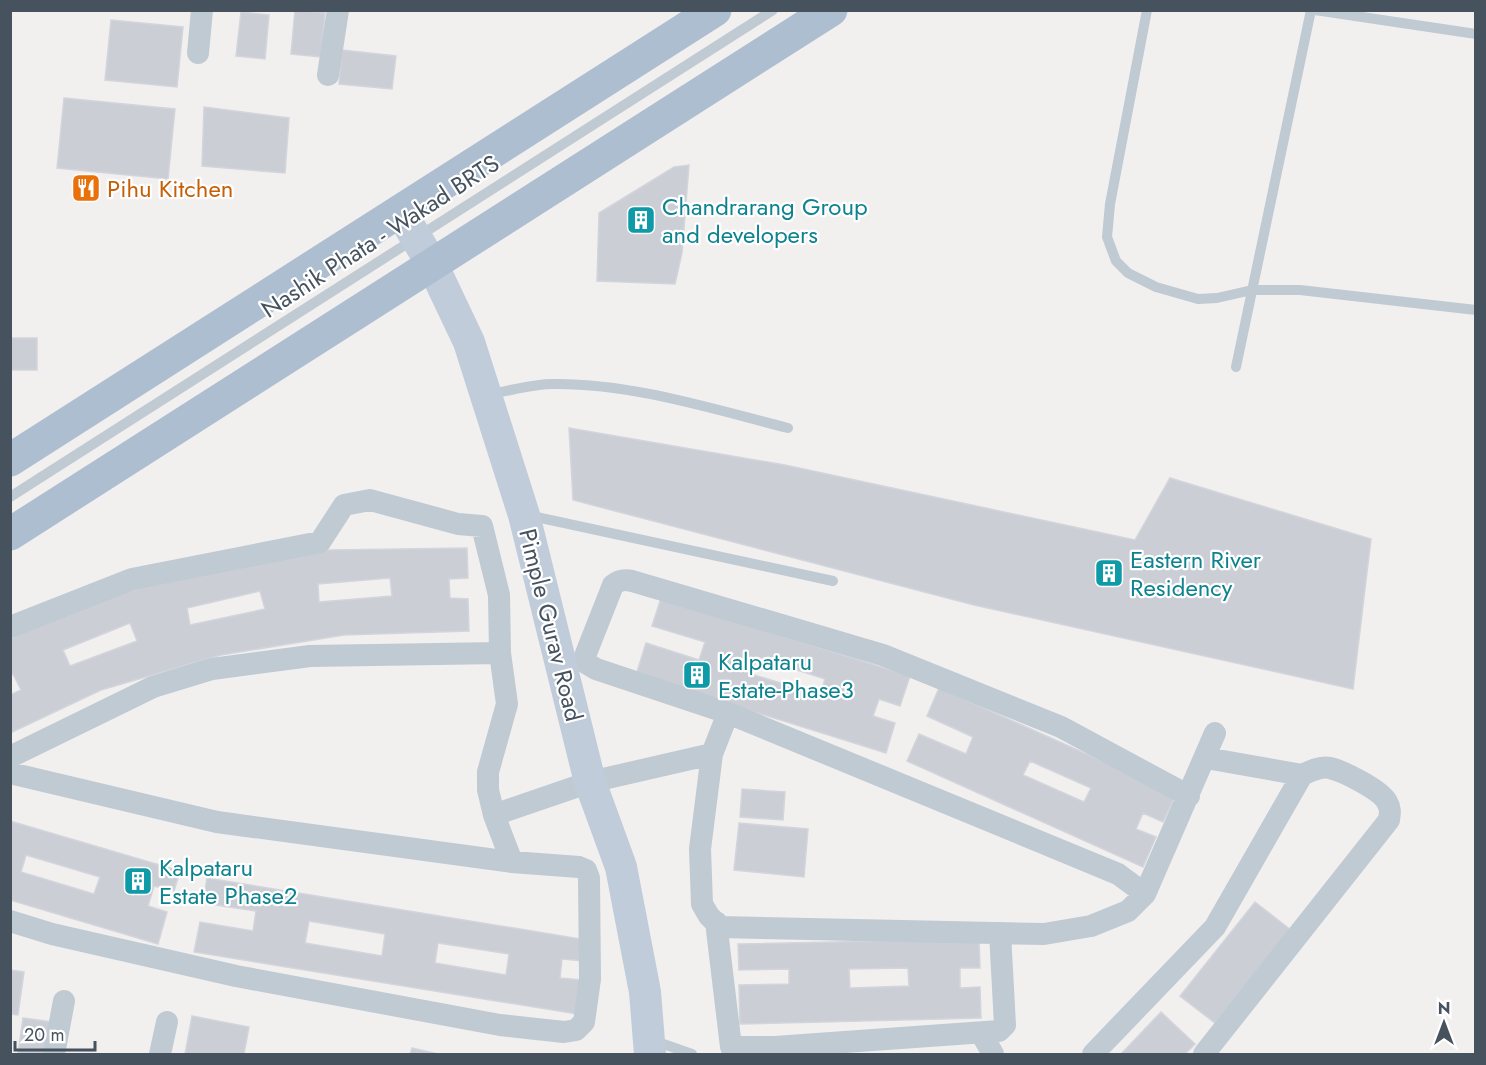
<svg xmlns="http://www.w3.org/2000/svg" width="1486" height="1065" font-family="Jost,sans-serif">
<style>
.building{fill:#cbced5;stroke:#d3d5dc;stroke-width:1.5;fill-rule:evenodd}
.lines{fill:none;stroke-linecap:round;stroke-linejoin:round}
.lane{stroke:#bfcad3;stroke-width:10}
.street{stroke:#bfcad3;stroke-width:22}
.secondary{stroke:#c1ccda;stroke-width:32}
.primary{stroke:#adbed1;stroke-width:33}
.labels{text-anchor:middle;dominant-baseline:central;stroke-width:4.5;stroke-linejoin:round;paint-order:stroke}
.food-label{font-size:24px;fill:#c56008;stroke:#fff;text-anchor:start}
.culture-label{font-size:24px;fill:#0d838f;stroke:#fff;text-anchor:start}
.street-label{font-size:24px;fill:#46535f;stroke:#fff}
</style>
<rect width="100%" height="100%" fill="#f2efef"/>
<!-- building -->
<path class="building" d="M295,10L325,13L321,57L291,54Z
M241,12L269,15L265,59L236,56Z
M111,20L183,27L177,87L105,80Z
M342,50L396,56L392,89L339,84Z
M64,98L175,109L168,179L57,168Z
M204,107L289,118L285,173L202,166Z
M689,165L682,253L675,284L597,281L599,213L674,167Z
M10,338H37V370H10Z
M569,428L785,465L1135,540L1170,478L1371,539L1353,689L974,605L573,500Z
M467,548L468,578L449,579L450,598L468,599L469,631L344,635L221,655L101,690L10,733V695L21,690L13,674L10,676V639L62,612L191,572L330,550ZM390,578L392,596L319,602L318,584ZM260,591L265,609L190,625L187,608ZM130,623L137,641L70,666L63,650Z
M661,598L910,676L900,706L879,699L873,716L895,723L886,753L636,675L646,643L699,660L705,642L652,626ZM757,657L825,679L820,695L751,674Z
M939,688L1176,794L1163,822L1143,813L1136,829L1156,837L1143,867L907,761L919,734L966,754L973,737L927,716ZM1030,761L1091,788L1084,802L1023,775Z
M742,789L785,792L783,820L740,817Z
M10,821L180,871L174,891L154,886L148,906L167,912L158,944L10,900ZM26,855L100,877L94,894L21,872Z
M739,823L808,829L804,877L734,870Z
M207,878L587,940L584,961L562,959L560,978L581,980L577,1014L194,952L200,922L253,931L256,911L203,903ZM309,921L385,934L382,956L305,943ZM438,943L509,954L506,975L435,963Z
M1255,902L1291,930L1215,1023L1180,996Z
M979,939L980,968H960V988L980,987L981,1018L740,1024L739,985L789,984V969L739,970L738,944ZM908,968L909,986L850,988L849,969Z
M10,970L24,972L18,1015L10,1014Z
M1161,1012L1195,1044L1185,1054H1121Z
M192,1016L249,1027L244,1054H185Z
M23,1018L52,1022L47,1054H18Z
M412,1048L438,1054H410Z"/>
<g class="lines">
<!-- lane -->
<path class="lane" d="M1147,10L1110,204L1107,237L1116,261L1128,273L1156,287L1198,299L1217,298L1252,290H1300L1476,310
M1315,10L1476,34
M1236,367L1311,10
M489,394C510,391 532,384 553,384C631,383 713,409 788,428
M10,497L773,10
M527,515L833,581
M652,1040L692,1054"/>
<!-- street -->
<path class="street" d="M198,53L202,10
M328,75L338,10
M10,627L132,579L320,542L344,505L370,500L458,524L482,526L499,595L500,653L507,704L488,772V790L494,815L512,862L579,867L586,870L589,878L590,979L584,1022L576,1030L564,1032L500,1025L236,976L52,934L10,921
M728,713L596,669L586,663L585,656L613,585C619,580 624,579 632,581L883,655L1061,727L1189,796
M10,757L153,687L212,669L310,656L500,653
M10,773L217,822L512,862
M494,815L590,782L712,754L700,849L702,904L709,916L720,927L1044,934L1091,926L1128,911L1145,894L1118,874L728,713L712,754
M1145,894L1215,733
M716,922L731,1047H775L999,1031L1005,1025L1000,933
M981,1033L993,1054
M54,1054L64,1001
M160,1054L167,1022
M1093,1054L1215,927L1302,775L1206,758
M1204,1054L1389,820C1390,813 1391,809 1387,802C1381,790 1343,771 1330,768C1320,766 1311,771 1302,775"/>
<!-- secondary -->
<path class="secondary" d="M400,211L432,264L469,342L524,515L590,782L621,867L645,992L650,1054"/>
<!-- primary -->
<path class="primary" d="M10,460L715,10
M10,534L831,10"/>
</g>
<!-- icons -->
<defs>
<g id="restaurant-square" transform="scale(1.5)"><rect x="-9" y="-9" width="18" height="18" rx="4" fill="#e8710a" stroke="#fff"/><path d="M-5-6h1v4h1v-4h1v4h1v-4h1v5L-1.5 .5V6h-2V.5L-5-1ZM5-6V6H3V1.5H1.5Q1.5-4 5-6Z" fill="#fff"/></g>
<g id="building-square" transform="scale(1.5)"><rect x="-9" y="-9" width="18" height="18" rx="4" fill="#0f9aa8" stroke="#fff"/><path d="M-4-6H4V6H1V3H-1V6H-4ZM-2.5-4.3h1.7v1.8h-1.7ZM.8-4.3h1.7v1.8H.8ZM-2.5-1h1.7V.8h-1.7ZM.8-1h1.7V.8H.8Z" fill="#fff"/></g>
</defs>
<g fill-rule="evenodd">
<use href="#restaurant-square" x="86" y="188"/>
<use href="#building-square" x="641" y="220"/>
<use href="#building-square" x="1109" y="573"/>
<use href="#building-square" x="697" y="675"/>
<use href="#building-square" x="138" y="881"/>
</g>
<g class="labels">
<!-- food labels -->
<g class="food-label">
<text x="107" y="188">Pihu Kitchen</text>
</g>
<!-- culture labels -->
<g class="culture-label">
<text x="662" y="206">Chandrarang Group<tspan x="662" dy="28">and developers</tspan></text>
<text x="1130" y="559">Eastern River<tspan x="1130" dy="28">Residency</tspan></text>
<text x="718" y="661">Kalpataru<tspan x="718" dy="28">Estate-Phase3</tspan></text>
<text x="159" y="867">Kalpataru<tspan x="159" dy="28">Estate Phase2</tspan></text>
</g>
<!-- street labels -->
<g class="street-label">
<text transform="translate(380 236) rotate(-33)">Nashik Phata - Wakad BRTS</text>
<text transform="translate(551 625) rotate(76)">Pimple Gurav Road</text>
</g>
</g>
<!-- border -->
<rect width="1486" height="1065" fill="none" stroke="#46535f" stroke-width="24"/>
<!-- north arrow -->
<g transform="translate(1444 1023)" stroke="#ffffff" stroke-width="4.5" paint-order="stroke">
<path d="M0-4.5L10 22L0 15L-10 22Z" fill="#46535f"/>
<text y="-9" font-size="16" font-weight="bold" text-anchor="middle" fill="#46535f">N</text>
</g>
<!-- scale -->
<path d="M15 1041v9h80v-9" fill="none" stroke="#46535f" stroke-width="3"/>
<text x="24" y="1041" font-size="18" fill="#46535f" stroke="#ffffff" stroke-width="4.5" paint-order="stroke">20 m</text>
</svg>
